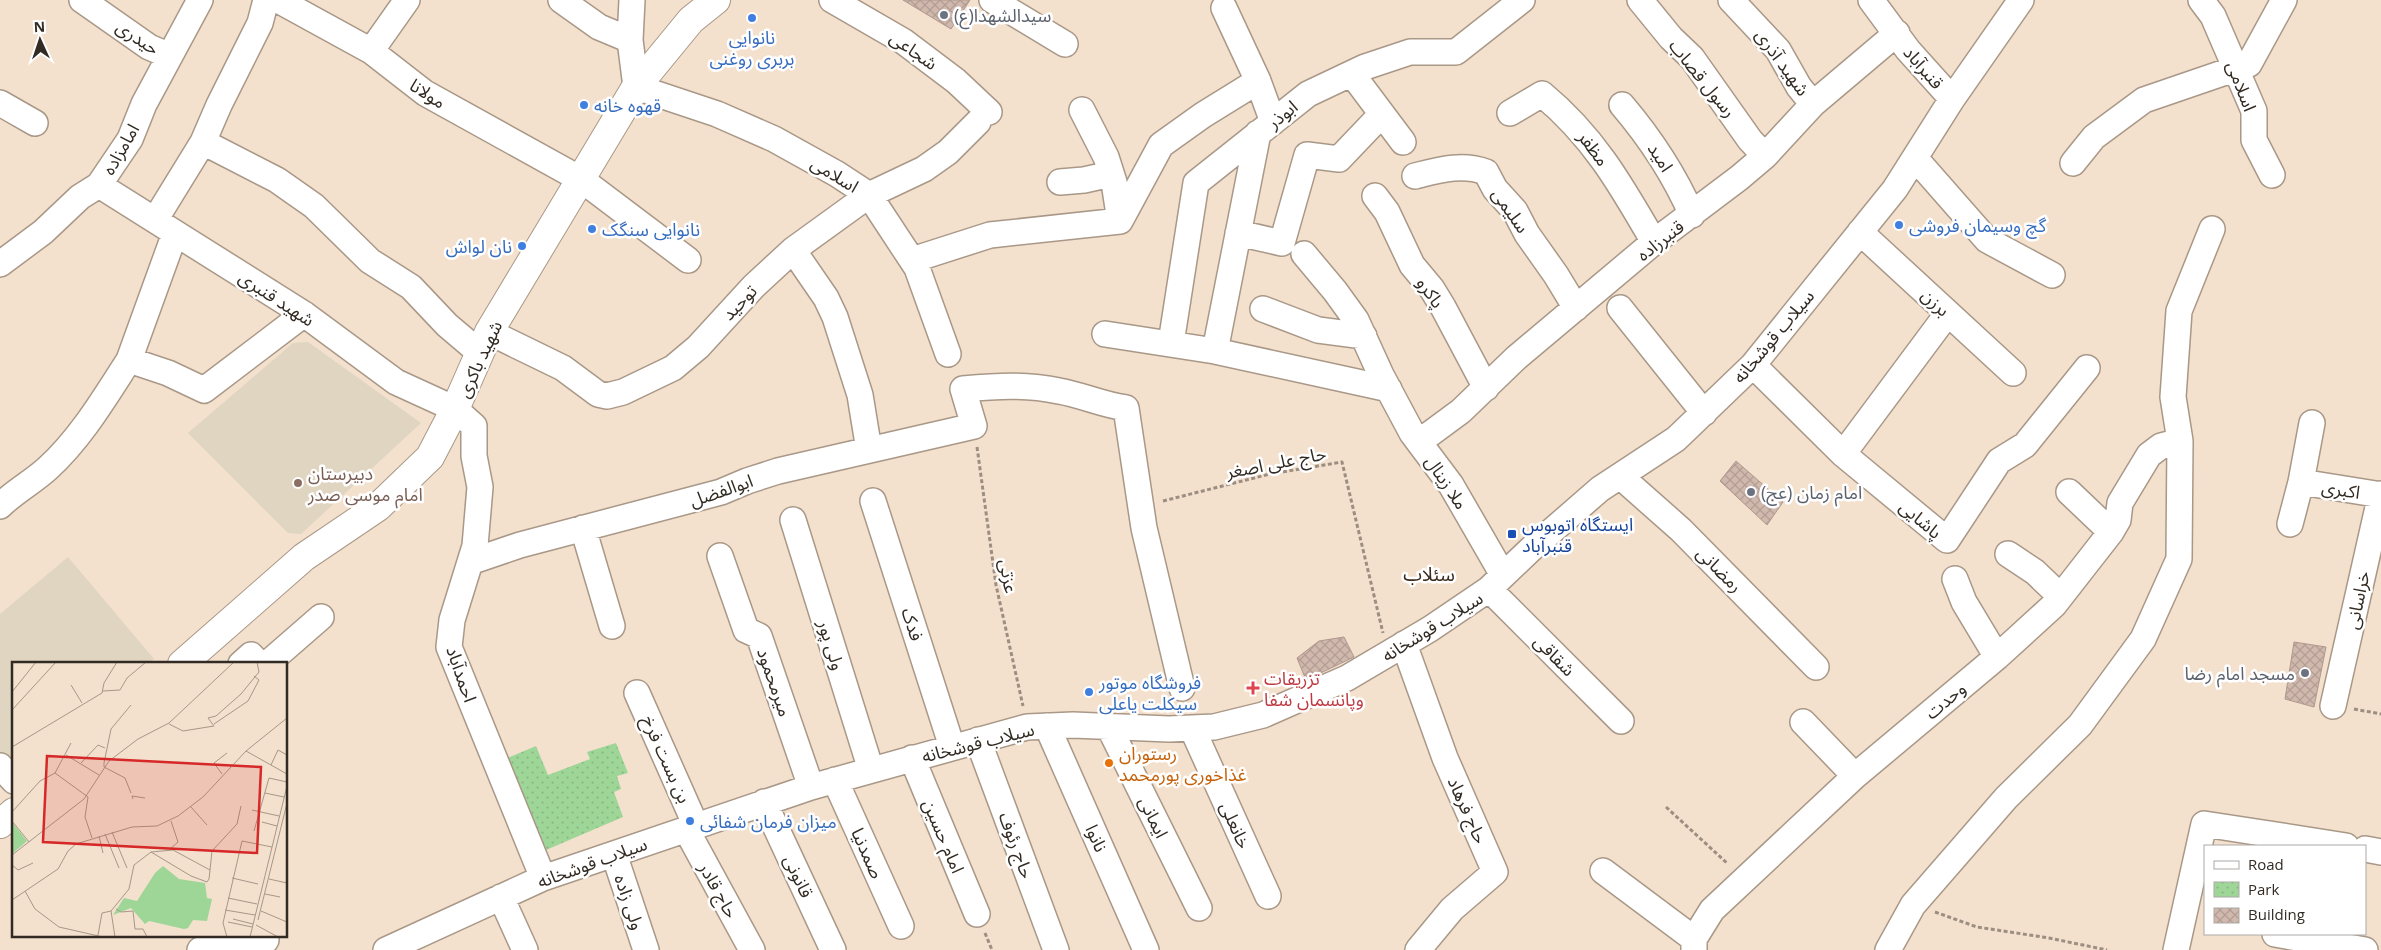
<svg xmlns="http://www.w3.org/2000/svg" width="2381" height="950" font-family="'Open Sans','Noto Sans Arabic',sans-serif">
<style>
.education{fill:#dfd5c1}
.park{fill:url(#park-dots)}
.building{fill:url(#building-cross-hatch);stroke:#b0988d}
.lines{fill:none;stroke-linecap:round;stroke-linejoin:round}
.minor-casing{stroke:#a99887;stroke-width:28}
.major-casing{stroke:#a99887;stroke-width:30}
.path{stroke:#9c8e81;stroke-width:3;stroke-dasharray:4 2.5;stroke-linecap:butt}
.minor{stroke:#fff;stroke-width:25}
.major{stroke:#fff;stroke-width:28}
.worship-dot{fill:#6b7280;stroke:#fff;stroke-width:2}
.shop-dot{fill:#3f7fe0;stroke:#fff;stroke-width:2}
.education-dot{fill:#8d6e63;stroke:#fff;stroke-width:2}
.transit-dot{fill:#1a4fb4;stroke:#fff;stroke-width:2}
.health-dot{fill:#e0444e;stroke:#fff;stroke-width:2}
.food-dot{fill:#e8710a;stroke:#fff;stroke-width:2}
.labels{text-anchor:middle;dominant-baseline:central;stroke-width:5;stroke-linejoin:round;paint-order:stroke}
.worship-label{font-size:18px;fill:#5b616d;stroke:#fff;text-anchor:start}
.street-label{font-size:18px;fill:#322b24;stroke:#fff}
.shop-label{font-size:18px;fill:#366cbe;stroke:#fff;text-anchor:start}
.education-label{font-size:18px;fill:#785e54;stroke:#fff;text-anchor:start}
.transit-label{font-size:18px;fill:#164399;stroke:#fff;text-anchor:start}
.health-label{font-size:18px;fill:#be3a42;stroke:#fff;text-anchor:start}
.food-label{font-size:18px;fill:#c56008;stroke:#fff;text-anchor:start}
.neighbourhood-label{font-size:19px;fill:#3a2b1d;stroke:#fff}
.inset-road{fill:none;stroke:#a69889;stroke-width:1}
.view{fill:#d62828;fill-opacity:0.15;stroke:#d62828;stroke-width:2.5}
.inset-edge{fill:none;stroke:#322b24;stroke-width:2.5}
</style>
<defs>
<pattern id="park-dots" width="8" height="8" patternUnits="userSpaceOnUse" patternTransform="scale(1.25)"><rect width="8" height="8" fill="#9ed698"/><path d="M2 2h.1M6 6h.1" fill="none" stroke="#89b883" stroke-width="1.8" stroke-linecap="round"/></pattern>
<pattern id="building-cross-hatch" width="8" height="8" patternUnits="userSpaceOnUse" patternTransform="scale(1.25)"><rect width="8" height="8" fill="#d0b8ad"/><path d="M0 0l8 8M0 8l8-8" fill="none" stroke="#b39e95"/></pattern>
</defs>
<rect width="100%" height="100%" fill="#f3e0cd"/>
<!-- education -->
<path class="education" d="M308,342L421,423L301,534L288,533L188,433L293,343Z
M68,557L154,659L148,664H14V769L0,754V614Z"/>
<!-- park -->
<path class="park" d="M616,743L628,773L617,776L621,789L614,792L623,817L546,850L505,759L536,746L548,775L590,759L587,752Z"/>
<!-- building -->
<path class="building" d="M903,0H970L951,29Z
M1736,461L1783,502L1767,525L1720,481Z
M1344,637L1354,657L1306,680L1297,658L1319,641Z
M2294,642L2326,647L2314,707L2285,699Z"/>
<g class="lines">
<!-- minor casing -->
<g class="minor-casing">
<path id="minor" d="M82,0L149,47L170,56
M278,0L371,51L425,93L582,180L688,260
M561,0L599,27L630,40
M632,0L630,40L636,87L717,114L774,139L837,174L869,195L917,268L948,354
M832,0L903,41L956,81L989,112
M992,0L1065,44
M1640,0L1671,38L1692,58L1750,140L1765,156
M1731,0L1778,50L1799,87L1813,104
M1871,0L1908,50L1952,99
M2201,0L2213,16L2254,111V140L2272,175
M1224,8L1258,81L1273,122
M371,51L407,0
M1352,74L1403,142
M0,103L35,123
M1622,105C1651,139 1674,174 1692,215
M1510,113L1542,94C1594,137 1621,185 1654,242
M203,142L277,180L314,206L370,261L411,287L447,325L480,353
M1915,158L1987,240L2052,275
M2073,163L2094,137L2144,100L2249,64L2284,0
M1415,176C1439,170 1462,163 1486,172L1495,189L1515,211L1527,234L1556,275L1576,308
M1060,182L1084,180L1111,174
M99,185L304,314L396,382L455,409L474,426V456L480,487L475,546L452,620L449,647L543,878
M1375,196L1387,212L1412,265L1432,289L1443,307L1486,388
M155,220L203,142L219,105L260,23L266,0
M1120,221L1161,145L1203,115L1258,81
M1860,232L2013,373
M1238,233L1282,243L1307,155L1339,159L1381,115
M793,250L826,298L835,317L860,395L869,450
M1304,254L1335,291L1356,320L1381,375L1412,433L1451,485L1503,575
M912,260L990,235L1120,221L1114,182L1106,157L1082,110
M0,264L43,232L80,197L99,185L130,139L144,104L200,0
M1620,308L1704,413
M1263,309L1318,330L1364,336
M489,332L563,368L598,394L607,396L623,392L673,368L698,347L754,286L793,250L869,195L924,169L948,152L978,122
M1105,334L1215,351L1389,389
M1171,343L1196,183L1308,94L1365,67L1410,52H1456L1522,0
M1215,351L1258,133
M129,360L175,233
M1753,365L1843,454L1947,540L1999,461L2025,445L2087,368
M1419,442L1461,411L1516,358L1654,242L1739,178L1765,156L1813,104L1897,33
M1843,454L1948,313
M1620,476L1681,530L1816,667
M2301,482L2381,495
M2069,492L2111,532
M873,501L952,747
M0,506C15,491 33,482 48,468C81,438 105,397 129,360L168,373L204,390L304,314
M793,520L871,770
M2290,524L2301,482L2312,423
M583,528L612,626
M2008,554L2035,572L2060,596
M720,556L746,630L759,636L811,787
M470,562L520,545L721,492L747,481L778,471L974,426L963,389C996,386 1026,384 1059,391C1082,395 1103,405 1126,408L1144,528L1182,688
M1955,579L1964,602L1997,657
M1489,589L1621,721
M1404,644L1445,758L1495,872L1452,909L1418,950
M241,664L251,655L259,664
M267,664L321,617
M637,693L696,826
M2333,706L2381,494
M1803,722L1855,776
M1047,726L1146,950
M1109,727L1199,908
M1192,728L1268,896
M978,740L1056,950
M912,758L977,914
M0,766L14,781
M835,780L901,926
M764,802L833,950
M686,829L752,950
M2365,849L2381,852
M614,854L646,950
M1603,871L1694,939
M501,897L525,950
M2275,934L2365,950
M200,950L266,940
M386,950L543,878L811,787L1027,727L1073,725L1169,729L1214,727L1263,715L1347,678L1430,629L1489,589L1531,549L1600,489L1676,439L1753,365L1895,189L1952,99L2021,0
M1694,950V939L1712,910L1855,776L1997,657L2054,605L2111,532L2118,520L2120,503L2149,455L2161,446L2180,441
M1888,950L1913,905L2006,798L2080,725L2143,639L2179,559L2180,441L2173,397L2179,311L2212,229
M2176,950L2204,824L2346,846"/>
</g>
<!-- major casing -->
<g class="major-casing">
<path id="major" d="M182,664L304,557L378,507L430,457L455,409L489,332L636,87L691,20L716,0
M0,824L14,812"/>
</g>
<!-- path -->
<path class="path" d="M977,447L996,585L1023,706
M1163,501L1270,474L1342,462L1383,633
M2354,709L2381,714
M1666,807L1728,864
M1935,912L1977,927L2049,938L2107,950
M985,933L992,950"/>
<!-- minor -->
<use href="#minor" class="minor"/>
<!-- major -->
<use href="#major" class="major"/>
</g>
<!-- markers -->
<g class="worship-dot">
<circle cx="944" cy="15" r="5"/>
<circle cx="1751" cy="492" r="5"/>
<circle cx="2305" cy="673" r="5"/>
</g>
<g class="shop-dot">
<circle cx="752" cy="18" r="5"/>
<circle cx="584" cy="105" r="5"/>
<circle cx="1899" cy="225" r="5"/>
<circle cx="592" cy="229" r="5"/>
<circle cx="522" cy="246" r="5"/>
<circle cx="1089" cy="692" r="5"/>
<circle cx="690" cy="821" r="5"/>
</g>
<circle class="education-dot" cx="298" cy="483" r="5"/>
<rect class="transit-dot" x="1507" y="529" width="10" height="10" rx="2.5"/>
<path class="health-dot" d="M1250.5 680.5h5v5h5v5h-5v5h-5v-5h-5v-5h5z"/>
<circle class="food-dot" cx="1109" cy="763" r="5"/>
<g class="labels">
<!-- worship labels -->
<g class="worship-label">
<text x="954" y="15">سیدالشهدا(ع)</text>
<text x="1761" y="492">امام زمان (عج)</text>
<text x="2295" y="673" text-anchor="end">مسجد امام رضا</text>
</g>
<!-- street labels -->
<g class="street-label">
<text transform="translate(138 37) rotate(33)">حیدری</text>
<text transform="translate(914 50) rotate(35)">شجاعی</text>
<text transform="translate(1783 62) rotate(54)">شهید آذری</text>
<text transform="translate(1924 67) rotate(49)">قنبرآباد</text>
<text transform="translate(1703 78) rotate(51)">رسول قصاب</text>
<text transform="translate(2242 86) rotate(69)">اسلامی</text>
<text transform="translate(428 93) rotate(33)">مولانا</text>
<text transform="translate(1282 114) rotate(-39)">ابوذر</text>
<text transform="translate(1594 148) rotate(53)">مظفر</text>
<text transform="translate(120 149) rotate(-60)">امامزاده</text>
<text transform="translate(1661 157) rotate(58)">امید</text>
<text transform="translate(835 174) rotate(31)">اسلامی</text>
<text transform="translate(1511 210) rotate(55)">سلیمی</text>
<text transform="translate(1660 240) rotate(-38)">قنبرزاده</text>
<text transform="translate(1431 292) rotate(55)">پاکرو</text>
<text transform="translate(277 298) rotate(33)">شهید قنبری</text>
<text transform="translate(739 302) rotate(-46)">توحید</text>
<text transform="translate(1936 302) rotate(43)">برزن</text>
<text transform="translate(1773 336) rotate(-50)">سیلاب قوشخانه</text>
<text transform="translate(479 359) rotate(-65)">شهید باکری</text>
<text transform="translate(1276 462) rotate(-11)">حاج علی اصغر</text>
<text transform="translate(1447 482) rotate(56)">ملا زینال</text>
<text transform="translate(2341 489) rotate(9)">اکبری</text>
<text transform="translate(721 490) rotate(-19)">ابوالفضل</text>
<text transform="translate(1921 519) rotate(40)">پاشایی</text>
<text transform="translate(1720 569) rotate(45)">رمضانی</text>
<text transform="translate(1009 576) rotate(80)">عزتی</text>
<text transform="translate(2357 600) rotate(-78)">خراسانی</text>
<text transform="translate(913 624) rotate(72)">فدک</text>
<text transform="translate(1432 626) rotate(-32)">سیلاب قوشخانه</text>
<text transform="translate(832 645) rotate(73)">ولی پور</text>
<text transform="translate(1555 655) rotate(45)">شقاقی</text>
<text transform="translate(462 674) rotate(71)">احمدآباد</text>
<text transform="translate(775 682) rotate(71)">میرمحمود</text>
<text transform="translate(1945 700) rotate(-40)">وحدت</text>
<text transform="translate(978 742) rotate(-14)">سیلاب قوشخانه</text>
<text transform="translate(667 759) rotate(66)">بن بست فرخ</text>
<text transform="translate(1468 810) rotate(66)">حاج فرهاد</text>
<text transform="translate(1154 817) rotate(64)">ایمانی</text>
<text transform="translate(1236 825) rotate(66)">خانعلی</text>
<text transform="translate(944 836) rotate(67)">امام حسین</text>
<text transform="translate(1097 838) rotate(66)">نانوا</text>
<text transform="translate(1017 845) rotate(70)">حاج رئوف</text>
<text transform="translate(868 853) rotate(66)">صمدنیا</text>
<text transform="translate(592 862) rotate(-20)">سیلاب قوشخانه</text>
<text transform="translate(799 876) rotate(65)">قانونی</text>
<text transform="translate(719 890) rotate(61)">حاج قادر</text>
<text transform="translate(630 902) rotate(71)">ولی زاده</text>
</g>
<!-- shop labels -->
<g class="shop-label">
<text x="752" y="37" text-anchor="middle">نانوایی<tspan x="752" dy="21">بربری روغنی</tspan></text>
<text x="594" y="105">قهوه خانه</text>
<text x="1909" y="225">گچ وسیمان فروشی</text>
<text x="602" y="229">نانوایی سنگک</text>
<text x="512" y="246" text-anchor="end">نان لواش</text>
<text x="1099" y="682">فروشگاه موتور<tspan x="1099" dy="21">سیکلت یاعلی</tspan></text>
<text x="700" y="821">میزان فرمان شفائی</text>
</g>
<!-- education labels -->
<g class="education-label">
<text x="308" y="473">دبیرستان<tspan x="308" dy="21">امام موسی صدر</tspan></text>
</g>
<!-- transit labels -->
<g class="transit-label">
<text x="1522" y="524">ایستگاه اتوبوس<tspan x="1522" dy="21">قنبرآباد</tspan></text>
</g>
<!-- health labels -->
<g class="health-label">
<text x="1264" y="678">تزریقات<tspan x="1264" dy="21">وپانسمان شفا</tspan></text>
</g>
<!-- food labels -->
<g class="food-label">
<text x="1119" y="753">رستوران<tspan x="1119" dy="21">غذاخوری پورمحمد</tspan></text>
</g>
<!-- neighbourhood labels -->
<g class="neighbourhood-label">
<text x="1429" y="574">سئلاب</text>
</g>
</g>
<!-- overview -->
<g transform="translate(12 662)">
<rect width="275" height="275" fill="#f3e0cd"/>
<path d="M0,160L15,179L0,192Z" fill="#9ed698"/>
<path d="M151,204L167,217L193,221L195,236L200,237L195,259L181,258L176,266L172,267L137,259L133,262L119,246L101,253L112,236L125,239L143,211Z" fill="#9ed698"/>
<path class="inset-road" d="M59,23L70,41M91,29L108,28L115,16L134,0M0,30L24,0M0,48L44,0M157,62L171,69L202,64L196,56L204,54L229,32L247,10L245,0M202,62L236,39L247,18L242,14M0,85L90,31L92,21L105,0M234,89L275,112M54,93L87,113M69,101L86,83L93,86M259,103L266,88L275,93M43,111L76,135L73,155L80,176M210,112L202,101L215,91M119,131L113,116L92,105V101L99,67L119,43M253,131L272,135M121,137L120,134L133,136M179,145L195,163M240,148L267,154M0,150L28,119L43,111L59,81M0,159L17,180M250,160L265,164M242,169L257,116L275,120M100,170L115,206M93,172L107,206M87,174L91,191M158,187L166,180L159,159M0,193L72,137L97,99L126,77L157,61L222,0M0,203L6,208L21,201M198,208L200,189L225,162L229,144M220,216L246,222M257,217L275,221M13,229L23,247L47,265L91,275M253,232L268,235M216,236L245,242M0,238L46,207L56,189L64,182L120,165L145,164L166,154L191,135L234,89L275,56M104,247L109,250L121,249L123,267H131L135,275M213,248L243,253M249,249L275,260M221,257L241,262M246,258L275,141M216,260L240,265M244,263L266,275M86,273L90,251L99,249M103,275L99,249L117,227L122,203L139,190L179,214L195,220L197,217L198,208L161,188L139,190M215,275L211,261L230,179L260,185M238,275L275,124"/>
<path class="view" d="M35,94L249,105L245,191L31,180Z"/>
<rect width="275" height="275" class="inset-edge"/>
</g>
<!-- legend -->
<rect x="2204" y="845" width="162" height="90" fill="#ffffff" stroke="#adaaa7"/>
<rect x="2214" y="861" width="25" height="8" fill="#ffffff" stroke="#adaaa7"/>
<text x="2248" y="870" font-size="15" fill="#322b24">Road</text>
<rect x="2214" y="882" width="25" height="15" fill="url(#park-dots)" stroke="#adaaa7"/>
<text x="2248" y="895" font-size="15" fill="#322b24">Park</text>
<rect x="2214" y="908" width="25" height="15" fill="url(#building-cross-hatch)" stroke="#adaaa7"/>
<text x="2248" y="920" font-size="15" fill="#322b24">Building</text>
<!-- north arrow -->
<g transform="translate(40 40) rotate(357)" stroke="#ffffff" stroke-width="4" paint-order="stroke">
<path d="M0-4L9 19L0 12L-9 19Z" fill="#322b24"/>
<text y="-8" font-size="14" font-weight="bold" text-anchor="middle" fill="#322b24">N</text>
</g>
</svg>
